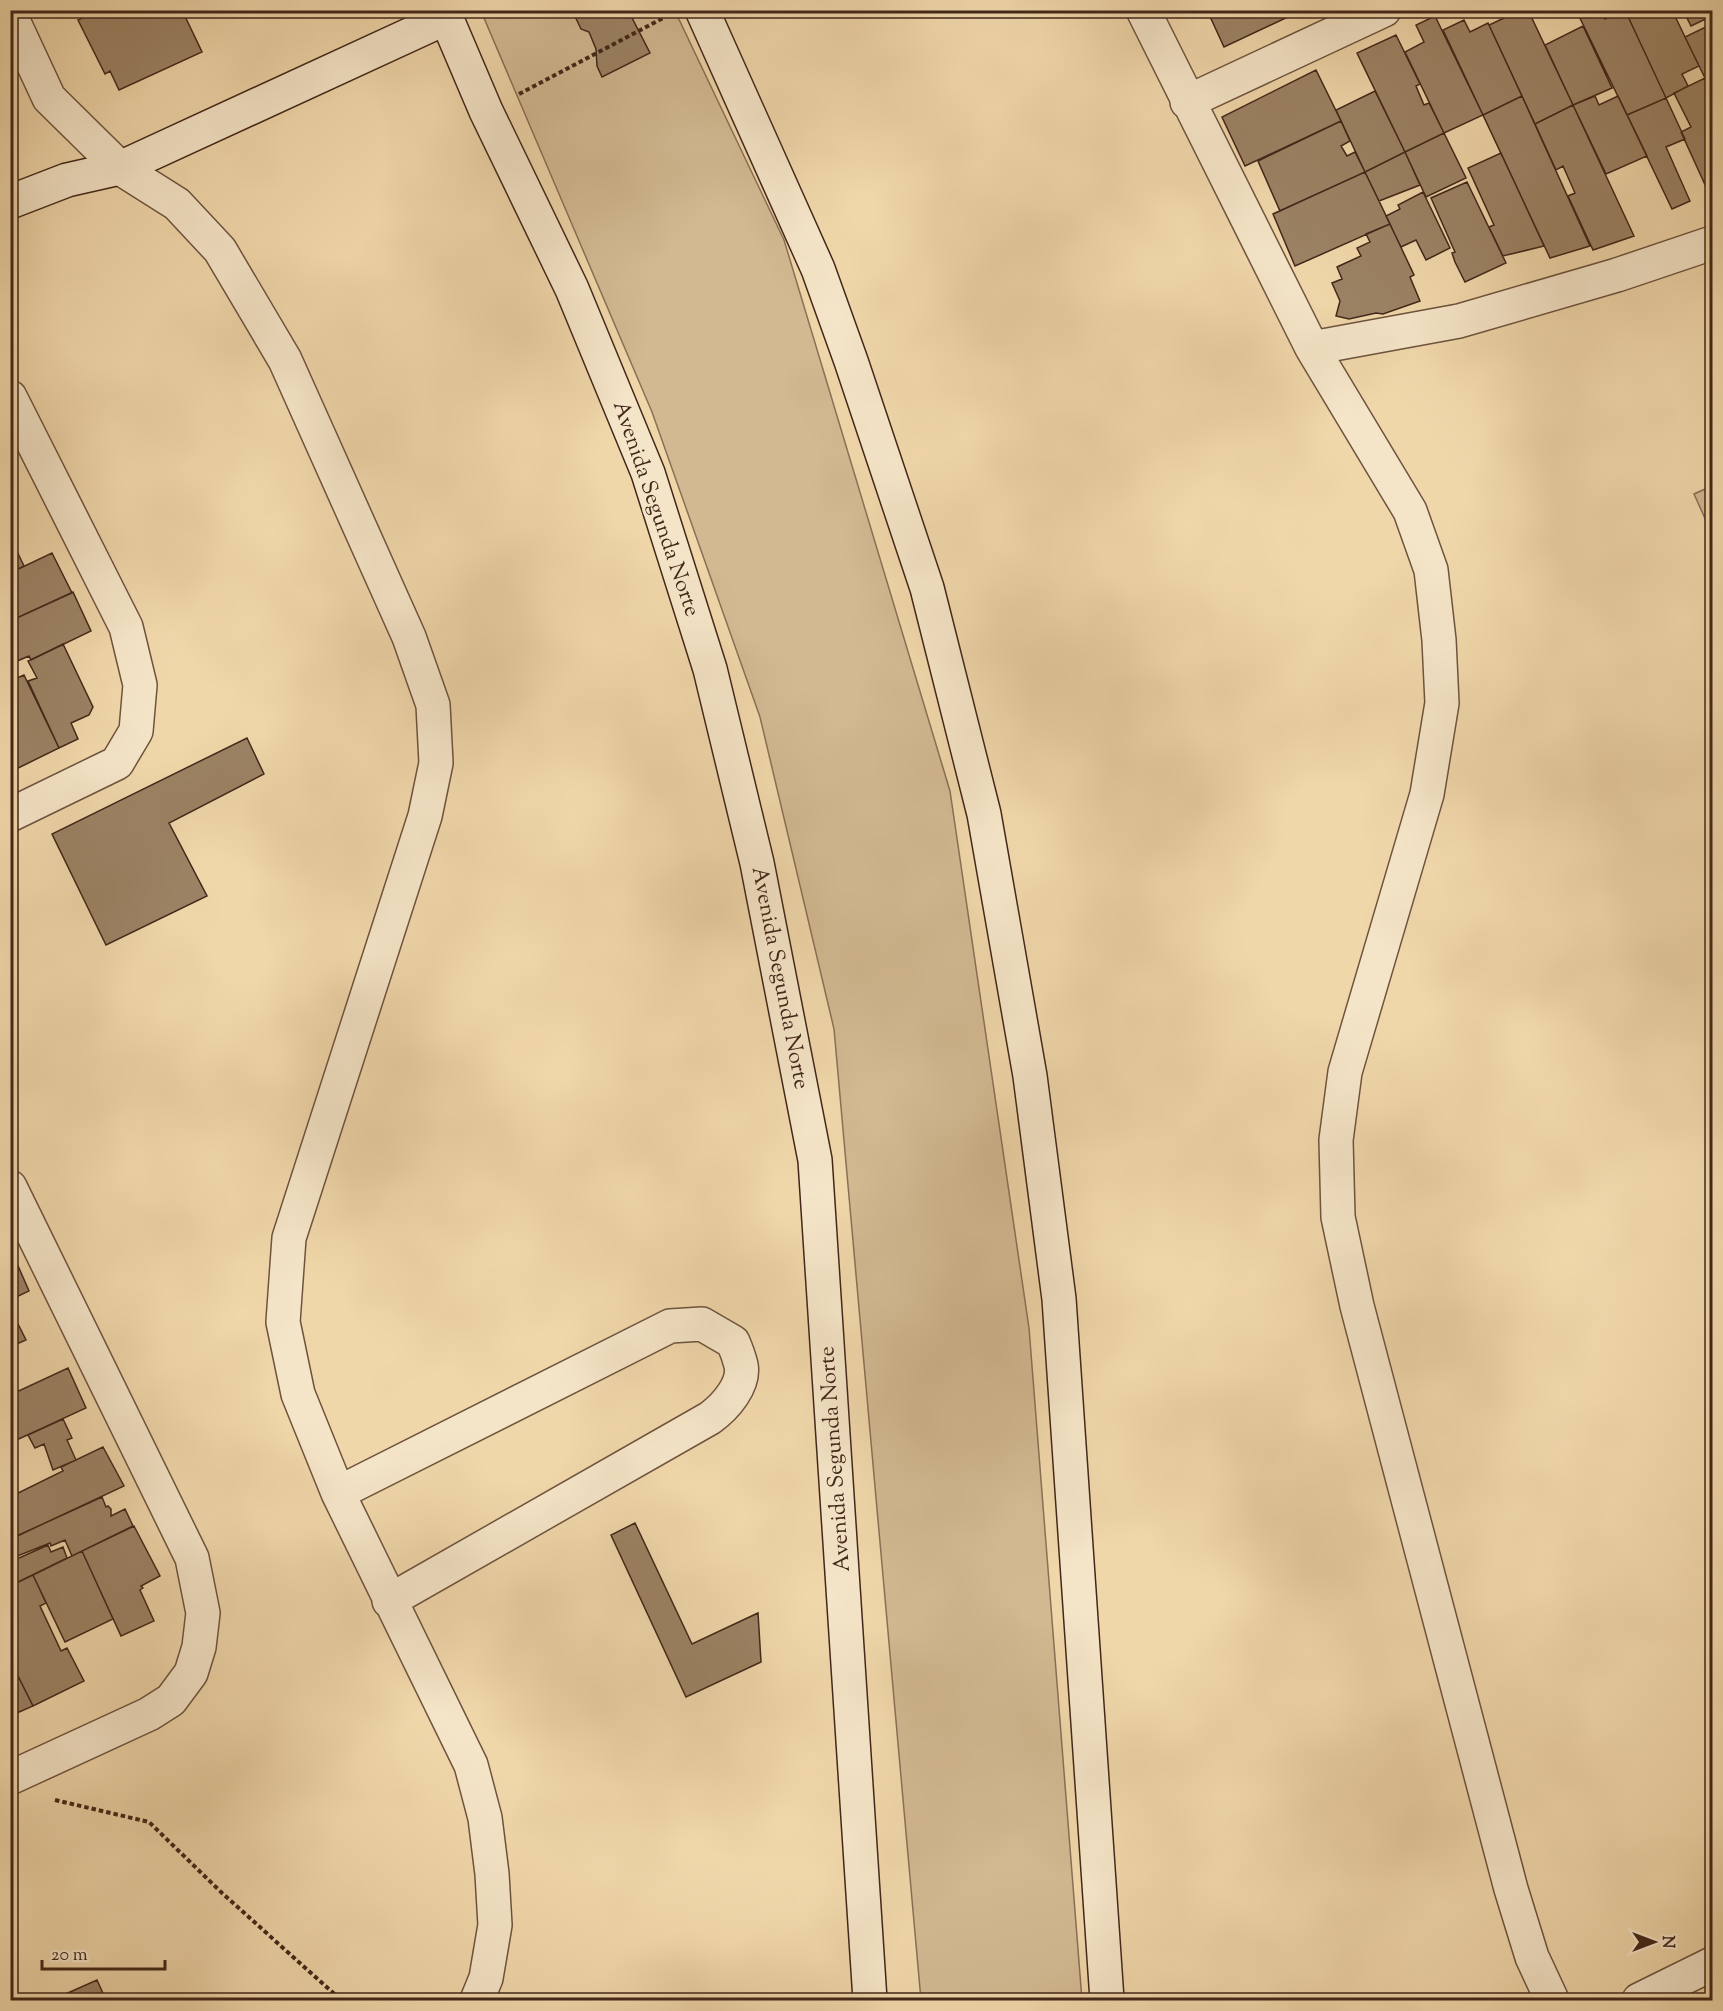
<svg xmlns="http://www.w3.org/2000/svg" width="1723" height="2011" font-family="'Sorts Mill Goudy',serif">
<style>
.green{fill:#d2b992;stroke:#8a7056;stroke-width:1.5}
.building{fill:#9c8365;stroke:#42271a;stroke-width:1.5}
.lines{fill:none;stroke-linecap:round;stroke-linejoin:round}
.street-casing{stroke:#6e533e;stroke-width:36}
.secondary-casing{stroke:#42271a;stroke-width:36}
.path{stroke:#42271a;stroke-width:4;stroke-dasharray:4.5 3;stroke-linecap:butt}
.street{stroke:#f5e5c8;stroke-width:33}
.secondary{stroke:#f5e5c8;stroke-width:33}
.labels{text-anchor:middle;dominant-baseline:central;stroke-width:6;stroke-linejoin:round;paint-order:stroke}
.street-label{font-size:22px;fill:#42271a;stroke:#f5e5c8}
</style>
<rect width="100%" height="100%" fill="#f0d7aa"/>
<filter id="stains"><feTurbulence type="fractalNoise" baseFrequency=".00333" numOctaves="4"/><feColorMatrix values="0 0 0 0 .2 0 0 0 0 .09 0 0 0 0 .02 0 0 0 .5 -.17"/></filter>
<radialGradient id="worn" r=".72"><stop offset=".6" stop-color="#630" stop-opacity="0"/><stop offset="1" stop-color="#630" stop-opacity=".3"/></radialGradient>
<!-- green -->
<path class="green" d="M481,11H675L784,240L950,791L1029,1328L1082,2000H921L834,1029L760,717L652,412Z
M1712,486V534L1694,494Z"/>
<!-- building -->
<path class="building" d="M98,10H182L202,52L119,90L110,71L105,74L78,20Z
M572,10H620L622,14L631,16L650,53L602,77L597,66L596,49L589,32L581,29Z
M1207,10H1290L1292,15L1224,47Z
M1501,10H1528L1573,105L1535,124L1489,25L1504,18Z
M1576,10H1600L1605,19L1625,10L1666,98L1627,115Z
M1625,10H1672L1699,66L1682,74L1688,86L1666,98Z
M1683,10H1712V16L1691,26Z
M1435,16L1483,115L1444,133L1405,52L1424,42L1416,25Z
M1464,20L1470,32L1488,23L1522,96L1483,115L1443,30Z
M1712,24V74L1705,78L1685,37Z
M1583,26L1612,88L1573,105L1545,45Z
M1396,35L1420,84L1416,86L1424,105L1429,103L1444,133L1405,152L1357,53Z
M1316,70L1341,121L1245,166L1222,117Z
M1705,78L1712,94V200L1681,132L1691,127L1674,93Z
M1375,91L1405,152L1365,172L1336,110Z
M1522,96L1590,246L1550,258L1483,115Z
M1595,96L1599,105L1618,96L1647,156L1606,174L1573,105Z
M1666,98L1685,139L1666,147L1690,201L1672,209L1627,115Z
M1573,105L1634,236L1593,250L1568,196L1575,193L1563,166L1556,170L1535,124Z
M1341,121L1350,141L1341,146L1347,156L1355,152L1365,172L1280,211L1258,161Z
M1444,133L1466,178L1426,197L1405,152Z
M1405,152L1420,185L1379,201L1365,172Z
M1501,153L1544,246L1503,256L1489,227L1494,225L1468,168Z
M1365,172L1390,224L1295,266L1273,214Z
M1467,182L1506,263L1465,282L1455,262L1452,253L1455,252L1431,198Z
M1423,192L1450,248L1426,260L1416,240L1401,247L1386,216L1400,209L1398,205Z
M1390,224L1414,275L1410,277L1420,301L1383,314L1376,313L1349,319L1336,316L1340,301L1332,283L1342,279L1337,267L1361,256L1357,248L1370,242L1366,234Z
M10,537L24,566L10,573Z
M52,553L72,593L10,621V573Z
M73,592L91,631L31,660L29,656L10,664V621Z
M63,644L93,707L89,715L71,723L78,739L59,748L28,681L37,678L28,661Z
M24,675L59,748L10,772V681Z
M247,738L264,774L169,823L207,896L106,945L52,834Z
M12,1252L29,1291L10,1300V1253Z
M10,1308L26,1340L10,1347Z
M68,1368L86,1408L10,1443V1395Z
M63,1419L72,1438L67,1440L76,1460L53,1470L44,1444L35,1448L28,1435Z
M103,1447L124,1486L13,1538L10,1497L63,1471L61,1467Z
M102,1497L106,1507L108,1506L111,1509V1516L125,1509L133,1526L72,1556L65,1540L51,1546L50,1543L10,1559V1539Z
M635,1523L692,1644L758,1613L761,1662L686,1697L611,1535Z
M134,1526L160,1576L141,1586L143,1588L140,1590L154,1621L121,1636L82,1551Z
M48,1545L51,1552L63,1547L67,1558L10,1586V1562Z
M82,1551L113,1619L65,1642L33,1575Z
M33,1575L46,1603L40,1606L61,1651L67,1648L84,1681L33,1706L10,1660V1586Z
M10,1660L33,1706L10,1716Z
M97,1980L106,2000H52Z
M1712,1991V2000H1697L1696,1999Z"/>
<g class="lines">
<!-- street casing -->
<g class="street-casing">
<path id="street" d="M1143,10L1312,348L1410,511L1431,570L1439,640L1442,703L1427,794L1345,1072L1336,1140L1338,1217L1357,1306L1511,1889L1532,1957L1552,2000
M10,14L49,98L120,168L177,204L220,250L285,360L409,637L433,705L436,763L425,816L289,1238L283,1322L298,1394L338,1493L471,1765L485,1818L492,1874L495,1925L486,1978L477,2000
M1187,102L1384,10
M1312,348L1459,321L1617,275L1712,243
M10,397L126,627L140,685L136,731L117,763L10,815
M10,1187L192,1558L203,1613L199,1647L191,1673L171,1700L149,1714L10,1778
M338,1493L670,1326L702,1324L733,1342C736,1349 739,1357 741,1365C745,1385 725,1407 710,1418L389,1601
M1639,2000L1712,1964"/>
</g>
<!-- secondary casing -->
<g class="secondary-casing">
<path id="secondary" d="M443,10L486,111L572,289L648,473L710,669L757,863L815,1160L870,2000
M702,10L818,269L851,361L927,588L984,814L1030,1076L1059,1299L1107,2000
M10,202L67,180L120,168L446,18"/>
</g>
<!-- path -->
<path class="path" d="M519,94L667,16
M55,1800L149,1822L222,1893L341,2000"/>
<!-- street -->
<use href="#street" class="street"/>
<!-- secondary -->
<use href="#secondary" class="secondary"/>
</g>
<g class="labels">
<!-- street labels -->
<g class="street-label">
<text transform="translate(655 509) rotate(71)">Avenida Segunda Norte</text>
<text transform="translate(779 978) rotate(79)">Avenida Segunda Norte</text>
<text transform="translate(836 1459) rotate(-94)">Avenida Segunda Norte</text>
</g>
</g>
<!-- margin -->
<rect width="1723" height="2011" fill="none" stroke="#f0d7aa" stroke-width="36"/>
<rect x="12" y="12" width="1699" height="1987" fill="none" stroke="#42271a" stroke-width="3"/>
<rect x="18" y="18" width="1687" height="1975" fill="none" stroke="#42271a" stroke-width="1.5"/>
<!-- north arrow -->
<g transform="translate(1654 1942) rotate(90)" stroke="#f5e5c8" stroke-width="4.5" paint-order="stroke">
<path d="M0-4.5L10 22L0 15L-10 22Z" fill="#42271a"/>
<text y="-9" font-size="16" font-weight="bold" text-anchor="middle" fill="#42271a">N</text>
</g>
<!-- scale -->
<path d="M42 1960v9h123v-9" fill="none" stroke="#42271a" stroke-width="3"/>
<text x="51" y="1960" font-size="18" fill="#42271a" stroke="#f5e5c8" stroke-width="4.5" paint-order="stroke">20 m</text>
<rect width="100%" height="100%" filter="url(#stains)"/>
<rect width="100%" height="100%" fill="url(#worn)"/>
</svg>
